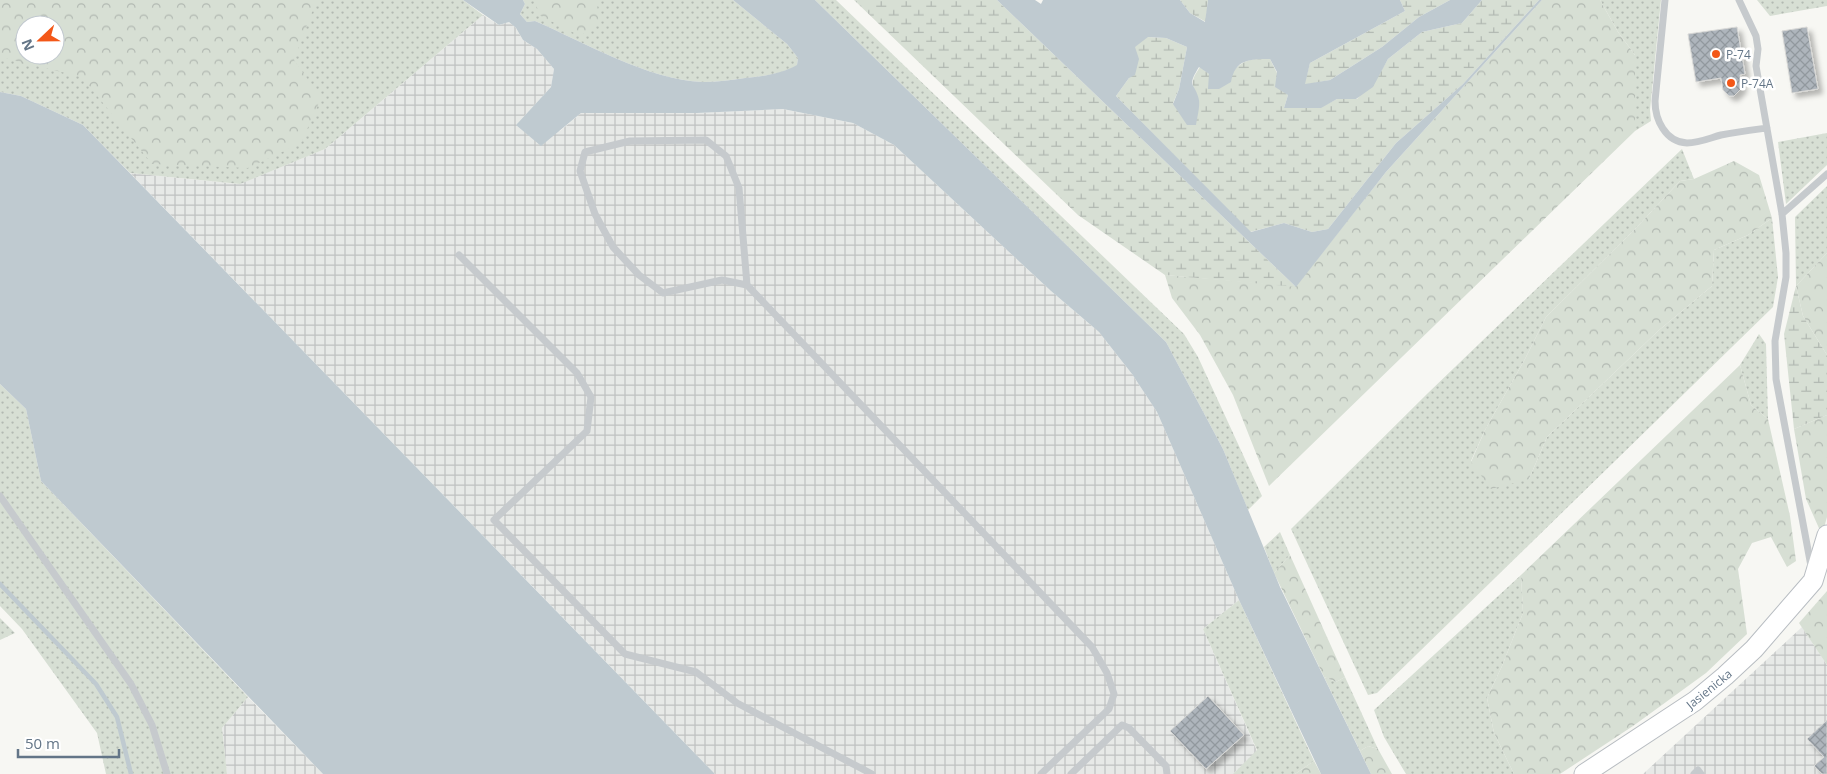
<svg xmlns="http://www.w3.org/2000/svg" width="1827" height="774" font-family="'Open Sans',sans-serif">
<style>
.industrial{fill:url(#industrial-grid)}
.grass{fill:url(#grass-dots);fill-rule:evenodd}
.forest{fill:url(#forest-crowns);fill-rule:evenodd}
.wetland{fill:url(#wetland-marsh)}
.water{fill:#bfcad0}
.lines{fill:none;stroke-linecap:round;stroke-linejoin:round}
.stream{stroke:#bfcad0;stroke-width:4.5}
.building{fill:url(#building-cross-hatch);stroke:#d8d8d6;filter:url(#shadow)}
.secondary-casing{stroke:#b8bdc2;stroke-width:21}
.service{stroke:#c6cacd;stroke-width:7}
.secondary{stroke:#fff;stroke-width:19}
.poi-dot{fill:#f35718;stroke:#fff;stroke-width:2}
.labels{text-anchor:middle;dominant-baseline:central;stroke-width:5;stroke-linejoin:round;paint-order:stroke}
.poi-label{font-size:12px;fill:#637587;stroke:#fff;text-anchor:start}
.street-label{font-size:12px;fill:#637587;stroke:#fff}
</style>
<defs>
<pattern id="industrial-grid" width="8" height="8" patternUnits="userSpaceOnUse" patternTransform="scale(1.25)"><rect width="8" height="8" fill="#e7e9e7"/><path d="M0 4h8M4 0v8" fill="none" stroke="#bfc1c1"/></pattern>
<pattern id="grass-dots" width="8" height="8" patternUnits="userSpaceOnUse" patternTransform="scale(1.25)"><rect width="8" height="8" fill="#d7dfd4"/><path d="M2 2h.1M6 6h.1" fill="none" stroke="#b2b9b2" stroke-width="1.8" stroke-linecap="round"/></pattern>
<pattern id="forest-crowns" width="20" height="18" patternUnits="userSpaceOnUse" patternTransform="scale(1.25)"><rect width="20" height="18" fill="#d7dfd4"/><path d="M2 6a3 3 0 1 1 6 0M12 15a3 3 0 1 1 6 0" fill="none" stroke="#b2b9b2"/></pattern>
<pattern id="wetland-marsh" width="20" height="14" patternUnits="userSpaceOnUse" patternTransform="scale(1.25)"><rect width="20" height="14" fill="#d7dfd4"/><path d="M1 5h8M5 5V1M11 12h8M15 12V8" fill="none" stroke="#b2b9b2"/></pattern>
<pattern id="building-cross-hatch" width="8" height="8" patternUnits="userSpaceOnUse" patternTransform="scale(1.25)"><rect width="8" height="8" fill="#aeb5bc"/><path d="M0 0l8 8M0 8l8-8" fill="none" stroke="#91989e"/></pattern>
<filter id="shadow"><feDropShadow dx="4.5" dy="4.5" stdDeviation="2.5" flood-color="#0004"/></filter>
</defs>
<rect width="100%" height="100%" fill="#f7f7f3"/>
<!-- industrial -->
<path class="industrial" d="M483,15L499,25L509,22L516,28L523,40L537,49L554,69L551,87L516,125L560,131L581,113H697L783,109L853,123L894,145L1051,291L1099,332L1132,374L1157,412L1239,600L1203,629L1257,751L1233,774H715L130,173L239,184L325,149Z
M1802,627L1827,665V774H1643Z
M248,697L323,774H227L222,728Z"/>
<!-- grass -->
<path class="grass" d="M0,0H463L483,15L325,149L240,184L130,173L83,125L21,96L0,92ZM25,25H55V55H25Z
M523,0H733L787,44L798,58L797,66C781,74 764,76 745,78C732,80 717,82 703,82C648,80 586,43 535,21L527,22L520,14L525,4Z
M815,0H836L1184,334L1198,357L1262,496L1248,510L1223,449L1166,342Z
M1600,0H1661L1650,110L1651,121L1635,131V55L1618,32Z
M1757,0H1827V6L1770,16Z
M1827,133V165L1786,204L1778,142Z
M1682,149L1694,179L1680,181L1636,228L1546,317L1525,359L1485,430L1471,461L1529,479L1547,437L1658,331L1712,286L1714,250L1748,235L1772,218L1778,277L1773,307L1377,693L1368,695L1291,529L1428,393Z
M1827,186V253L1796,286L1795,217Z
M1759,334L1766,344L1768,419L1751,405L1740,365Z
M0,384L26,409L41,481L248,697L222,728L227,774H106L97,733L22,629L0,606Z
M1280,532L1290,555L1274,573L1264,547Z
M1521,575L1523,613L1502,666L1487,698L1494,733L1514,774H1406L1384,737L1374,710Z
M1239,600L1314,761L1295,774H1233L1257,750L1203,629Z
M0,618L15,633L0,640Z
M1324,677L1336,682L1345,677L1378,749L1368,746L1360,751Z"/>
<!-- forest -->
<path class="forest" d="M0,0H319L311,14L294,60L321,98L301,143L248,168L152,164L82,77L0,57ZM25,25H55V55H25Z
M535,0H596L600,22L580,36L539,15Z
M1542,0H1600L1618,32L1635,55V131L1269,486L1233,395L1200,335L1172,298L1165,275L1296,286L1386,172Z
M1734,161L1759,175L1772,218L1748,235L1714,250L1712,286L1658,331L1547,437L1529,479L1491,489L1471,462L1485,430L1525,359L1546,317L1636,228L1680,181L1694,179Z
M1827,253V355L1803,316L1796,286Z
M1740,365L1751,405L1768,419L1790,516L1796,561L1787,567L1771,537L1752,543L1738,569L1747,634L1706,673L1633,726L1560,774H1514L1494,733L1487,698L1502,666L1523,613L1521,575Z
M1827,415V517L1822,535L1806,499L1794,429Z
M1290,555L1345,677L1336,682L1324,677L1274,573Z
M1827,591V665L1799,623Z
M1368,746L1378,749L1392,774H1371L1360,751Z
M1314,761L1321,774H1295Z"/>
<!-- wetland -->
<path class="wetland" d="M854,0H997L1296,287L1165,275L1078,215Z
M1180,0H1208L1206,22L1190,13Z
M1400,0H1450L1419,17L1382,47L1330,80L1304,85L1310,63L1405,11Z
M1482,0H1539L1463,84L1396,143L1328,229L1312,232L1284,223L1250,232L1116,96L1129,78L1134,47L1147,37L1166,38L1187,47L1179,89L1173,103L1199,101C1192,85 1189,83 1200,67L1209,74L1232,72C1246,58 1251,59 1270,59L1288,95L1284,108L1321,107L1337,99H1357L1381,71L1388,59L1422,32L1462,23Z
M1796,286L1803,316L1827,355V415L1794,429L1784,334Z"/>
<!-- water -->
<path class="water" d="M463,0H523L525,4L520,14L527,22L535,21C586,43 648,80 703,82C717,82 732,80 745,78C764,76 781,74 797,65L798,58L787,44L733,0H815L1166,342L1223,449L1280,587L1371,774H1321L1239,600L1157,412L1132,374L1099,332L1051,291L894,145L853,123L783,109L697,113H581L541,146L516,125L551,87L554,69L537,49L523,40L516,28L509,22L499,25Z
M997,0H1035L1041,4L1043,0H1180L1190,13L1205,22L1208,0H1400L1405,11L1310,63L1305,84L1330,80L1382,47L1419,17L1450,0H1482L1462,23L1422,32L1388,59L1373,87L1356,99H1337L1321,108H1284L1288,95L1275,87L1277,72L1270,59C1250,59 1235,59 1231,82L1219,89H1208L1209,74L1199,67C1186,88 1195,82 1199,100C1200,107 1197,118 1196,125H1187L1173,104L1179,89L1187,47L1166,38L1148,37L1135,47L1139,59L1135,75L1129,78L1116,96L1251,232L1284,223L1312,232L1328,229L1396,143L1463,84L1539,0H1542L1386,172L1296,287Z
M0,92L21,96L83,125L715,774H323L41,481L26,409L0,384Z"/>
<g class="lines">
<!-- stream -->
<path class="stream" d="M0,584L96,684L117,717L131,774"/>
</g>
<!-- building -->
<path class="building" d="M1737,27L1745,74L1740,75L1742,88L1734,96H1729L1723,90L1721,78L1696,82L1688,34Z
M1807,27L1818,89L1792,93L1782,31Z
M1208,696L1244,735L1206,769L1170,731Z
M1827,720V774H1822L1814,766L1824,757L1807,739Z"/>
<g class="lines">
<!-- secondary casing -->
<g class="secondary-casing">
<path id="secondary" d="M1584,774L1695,701L1725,676L1754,649L1813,581L1827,535"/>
</g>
<!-- service -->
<path class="service" d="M1665,0L1655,101C1655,119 1665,142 1687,143C1699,143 1710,138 1721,135C1736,132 1752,130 1767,128
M1739,0L1756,36L1758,49L1756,66L1782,214L1786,253V277L1775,341L1776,379L1811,566
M1782,214L1827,174
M459,255L577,373L591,397L587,431L494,520L625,654L696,672L737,703L872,774
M747,285L739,188L726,156L706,140L630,141L585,152L580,171L595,214L613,247L639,275L663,293L722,280L747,285L1092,647L1107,673L1114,694L1109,709L1041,774
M0,496L131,684L152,725L167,774
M1071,774L1122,725L1129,728L1166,766L1167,774
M1694,774L1698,770L1701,774"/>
<!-- secondary -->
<use href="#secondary" class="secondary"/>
</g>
<!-- markers -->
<g class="poi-dot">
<circle cx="1716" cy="54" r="5"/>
<circle cx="1731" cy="83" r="5"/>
</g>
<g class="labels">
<!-- poi labels -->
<g class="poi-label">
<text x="1726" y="54">P-74</text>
<text x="1741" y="83">P-74A</text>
</g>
<!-- street labels -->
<g class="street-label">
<text transform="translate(1709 689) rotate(-39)">Jasienicka</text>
</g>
</g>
<!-- north arrow -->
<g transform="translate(40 40) rotate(248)"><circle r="24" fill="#ffffff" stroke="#c1c8cf"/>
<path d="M0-4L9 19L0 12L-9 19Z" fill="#f35718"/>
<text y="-8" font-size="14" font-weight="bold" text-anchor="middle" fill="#637587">N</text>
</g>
<!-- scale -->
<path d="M18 749v8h101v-8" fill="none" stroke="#637587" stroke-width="2.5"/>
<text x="25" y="749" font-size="15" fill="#637587" stroke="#ffffff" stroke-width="4" paint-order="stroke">50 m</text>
</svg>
